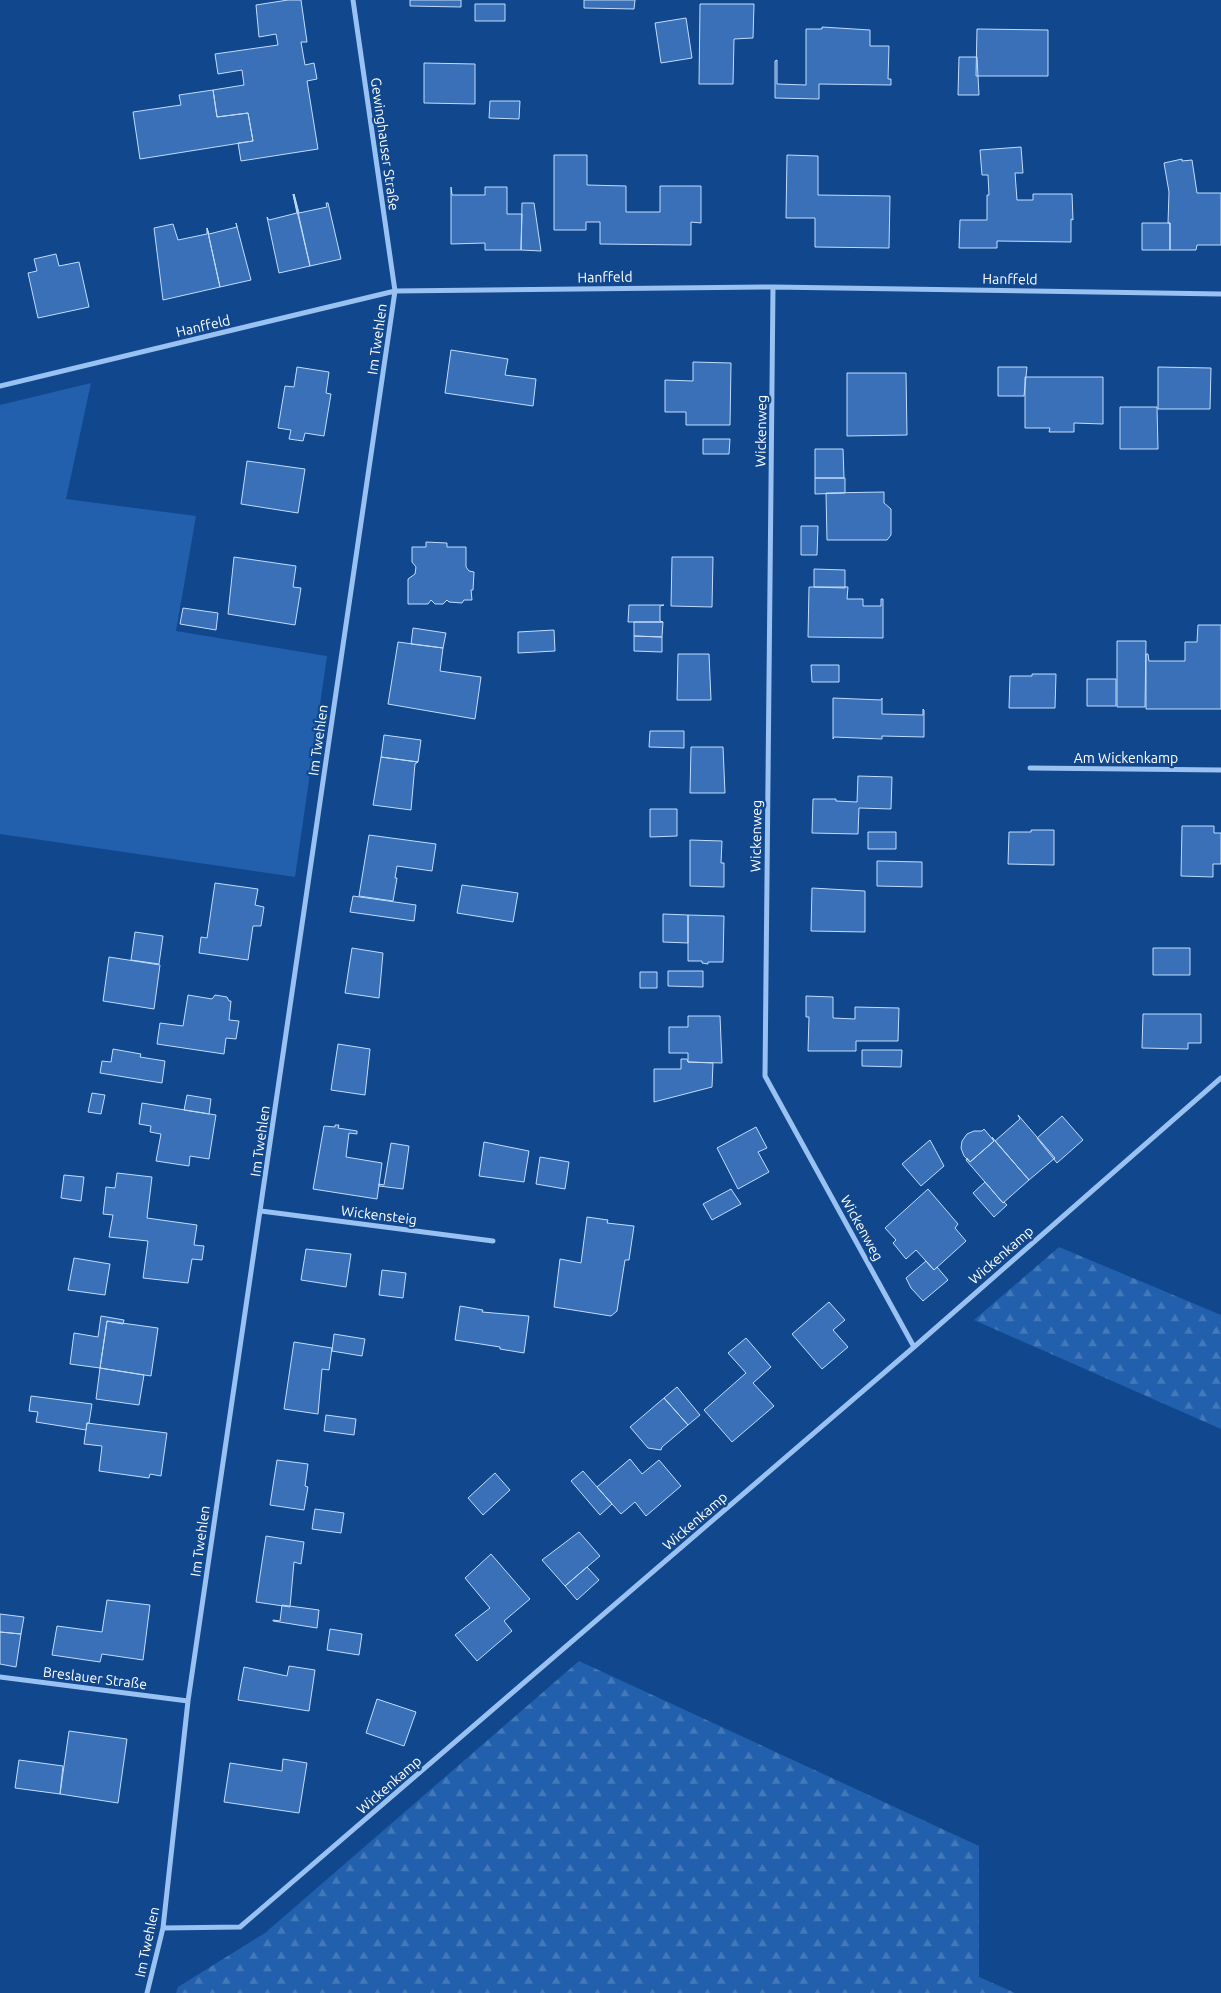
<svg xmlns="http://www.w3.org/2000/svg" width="1221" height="1993" font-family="Ubuntu,sans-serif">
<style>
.grass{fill:#2260ad}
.forest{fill:url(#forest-firs)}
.building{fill:#3970b7;stroke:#c1dcfd}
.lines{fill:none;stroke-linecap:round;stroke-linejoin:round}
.street{stroke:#99c1f2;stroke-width:5}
.labels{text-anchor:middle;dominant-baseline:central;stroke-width:4.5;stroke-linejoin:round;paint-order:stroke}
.street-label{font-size:14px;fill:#fff;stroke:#11478d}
</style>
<defs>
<pattern id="forest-firs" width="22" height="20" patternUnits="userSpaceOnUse" patternTransform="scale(1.25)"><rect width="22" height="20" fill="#2260ad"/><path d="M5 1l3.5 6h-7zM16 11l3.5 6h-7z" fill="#4378b9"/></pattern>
</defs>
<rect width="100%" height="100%" fill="#11478d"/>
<!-- grass -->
<path class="grass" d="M91,383L66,499L196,516L176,631L327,656L295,877L0,834V405Z"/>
<!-- forest -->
<path class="forest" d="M1059,1247L1221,1315V1429L974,1320Z
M579,1661L979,1846V1977L1015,1993H176L178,1987L265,1933Z"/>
<!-- building -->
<path class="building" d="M288,0H301L307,42H301L305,65L314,63L317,79L307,81L318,149L241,161L238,143L253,141L248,113L217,117L213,90L244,85L242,70L218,74L215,54L278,45L276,34L259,37L256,5Z
M410,0H461V7L410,6Z
M584,0H635L634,9L584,8Z
M475,4H505V21H475Z
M700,4H754L753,38L734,39L733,84H699Z
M686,18L692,58L661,63L655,23Z
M822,27L870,30V46H889L888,79H891V85L819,84V99L775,98V61L777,60V84L806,85V29H822Z
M977,29L1048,30V76H976Z
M959,57H977L979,95H958Z
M424,63L475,64V104L424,103Z
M213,90L217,117L248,113L253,141L140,159L133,112L181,105L179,95Z
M490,101H520L519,119L489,118Z
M1021,147L1023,173H1015L1017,200H1033V194H1072L1073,220L1071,219V242L997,241V248H959L960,220H987V195H989L988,175H982L980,150Z
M554,155H587V185L626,186V212H660V186H701V223L691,222V245L600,244V222H586V230H554Z
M787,155L818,156V195L890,196L889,248L815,247V218H786Z
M1182,159V161L1192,160L1197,193H1221V245H1197L1196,250H1170V223H1168L1169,192L1164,163Z
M451,187L452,195H485V187H507V214H522L521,250H485V243L451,244Z
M293,194L310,266L279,273L267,217L269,220L297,213Z
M294,194L299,213L327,207L326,203H328L341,259L310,266Z
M522,203H534L541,251L521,250Z
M236,223L251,280L220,287L207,228L209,234L237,227Z
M1142,223H1170V250H1142Z
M173,224L178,240L207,234V228L220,287L163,300L154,228Z
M56,254L59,266L79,262L89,307L38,318L28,273L37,271L34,259Z
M451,350L508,359L505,375L536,379L533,406L445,393Z
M693,362L731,363L730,425H686V412H665V380L693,381Z
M297,367L329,372L326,393L331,394L324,436L305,433L303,441L289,439L291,430L278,428L285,386L294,387Z
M998,367H1027L1024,396H998Z
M1158,367L1211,368L1210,409H1158Z
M847,373H906L907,435L847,436Z
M1025,377H1103V424L1074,423V432H1049L1050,428H1025Z
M1120,407H1157L1158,449H1120Z
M703,439H730L729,454H703Z
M815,449H843L844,478H815Z
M247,461L305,469L298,513L241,504Z
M815,478H845V493L815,494Z
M884,492V503L891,509V535L887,540H827L826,493Z
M801,526H818L817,555H801Z
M426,542L447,543V547H466V567L469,571L474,572L473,590H471L472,600H464L462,603L449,602L447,600L443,604H435L431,600L428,604H408V579L415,574L416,567L412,562V547H426Z
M234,557L296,566L293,587L301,588L295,625L228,614Z
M672,557H713L712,607L671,606Z
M814,569L845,570V588L814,587Z
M809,587H848L847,599H863V606H881V599H883V638L808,637Z
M629,605H664L660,606V621L663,622H628Z
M183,608L218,613L216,630L180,624Z
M634,622H663L662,637L634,636Z
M1198,625H1221V709H1146V654H1148L1149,661H1185V642H1197Z
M413,628L446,633L443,648L411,644Z
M554,630L555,651L518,653V632Z
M634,636L662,637V652L634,651Z
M1117,641H1146L1145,707H1117Z
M398,642L443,648L440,671L481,677L475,719L388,704Z
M678,654H709L711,700H677Z
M811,665H839V682H812Z
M1032,674H1056L1055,708H1009L1010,676H1032Z
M1087,679H1116V706H1087Z
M833,698L881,700L882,698V714L923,715V709L924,710V737L882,736V739L834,737L833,739Z
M650,731H684V748L649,747Z
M384,735L421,740L418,762L381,757Z
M691,747H723L725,793H690Z
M381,757L418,762L415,764L411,810L373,805Z
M858,776L892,777L891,809L859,808L858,834L812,833L813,799H836V801L857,802Z
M650,809H677V836L650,837Z
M1182,826H1214V833H1221V864H1213V877L1181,876Z
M1031,830H1054V865L1008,864L1009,832H1031Z
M868,832H896V849H868Z
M369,835L436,844L432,871L397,866L395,878H397L393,901L359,896Z
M690,840L722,841L721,863H724V887L690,886Z
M877,861L922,862V887L877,886Z
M215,883L258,889L255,905L264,907L261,926H253L248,960L199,953L201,937L207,938Z
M462,885L518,893L513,922L457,913Z
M812,888L865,891V932L811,931Z
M353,896L416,905L414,921L350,912Z
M663,914L688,915V943L663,942Z
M688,915L724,916L723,962H708V964L702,963V961H688Z
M135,932L163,936L159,964L131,960Z
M352,948L383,953L379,998L345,993Z
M1153,948H1190V975H1153Z
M109,957L160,965L154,1009L103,1001Z
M668,971H703V987L668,986Z
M640,972H657V988H640Z
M188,995L212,999L215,995L227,997L229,1001H231L229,1020L239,1021L236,1039L226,1038L224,1054L157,1044L160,1023L183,1026Z
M806,996L833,997V1018L855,1019V1007L899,1008L898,1041H856V1051H808L809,1017H806Z
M1143,1014H1201V1043H1188V1049L1142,1048Z
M688,1016H720L722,1063L688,1062V1053H669V1027H688Z
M338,1044L370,1049L365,1095L331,1090Z
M113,1049L141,1054L140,1057L165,1061L162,1083L100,1073L102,1061L111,1062Z
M862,1050H902L901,1067L862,1066Z
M681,1059H687L688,1062L713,1063L712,1087L654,1102V1069H681Z
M92,1093L105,1095L101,1114L88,1112Z
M187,1095L211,1099L209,1114L184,1110Z
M142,1103L216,1115L209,1159L190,1156L189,1166L156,1161L161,1134L150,1132L151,1126L139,1124Z
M1018,1115L1055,1158L1029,1180L995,1141L1020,1119Z
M1062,1116L1083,1140L1057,1163L1037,1138Z
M335,1125H339L338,1128L357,1131V1134L349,1133L346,1157L382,1163L377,1199L313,1189L324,1126L335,1127Z
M756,1127L767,1148L758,1152L769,1172L738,1189L717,1148Z
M984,1129L994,1141L970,1162L964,1156L961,1148L962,1141L967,1134L974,1131H982Z
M992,1137L1029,1180L1003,1203L966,1160L967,1158L970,1162L994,1141Z
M930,1140L944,1166L921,1186L902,1164Z
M484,1142L529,1151L524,1182L479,1176Z
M391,1143L409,1146L403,1189L379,1186V1184L384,1185Z
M540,1157L569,1162L565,1189L536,1184Z
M117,1173L152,1177L147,1218L197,1225L194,1245L204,1246L202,1260L192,1259L188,1283L143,1278L148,1241L109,1237L113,1215L103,1214L106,1187L115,1188Z
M64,1175L84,1177L81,1201L61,1198Z
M985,1182L1003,1203L1004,1202L1007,1205L994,1217L973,1193Z
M731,1189L741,1204L712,1220L703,1204Z
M928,1189L958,1224L955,1228L966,1241L934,1270L916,1250L906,1259L893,1243L896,1240L885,1228Z
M587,1217L608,1220L607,1223L634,1226L629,1260H625L617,1311L611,1316L554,1307L560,1259L581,1263Z
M306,1249L351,1254L346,1287L301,1280Z
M74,1258L110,1264L105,1295L68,1290Z
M926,1261L934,1270L937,1267L948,1280L923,1301L911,1288L906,1278Z
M382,1270L406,1273L403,1298L379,1295Z
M829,1302L845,1320L833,1330L848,1347L822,1369L792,1334Z
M460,1306L483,1310L482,1312L529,1316L524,1353L500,1349V1347L455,1340Z
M101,1316L124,1320L123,1324L107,1321L100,1368L70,1364L74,1333L98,1337Z
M107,1321L158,1328L151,1376L100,1368Z
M334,1334L365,1339L362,1356L332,1351Z
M746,1338L771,1367L753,1383L774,1406L732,1442L704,1410L746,1373L728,1353Z
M294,1342L332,1348L329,1370L322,1369L318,1414L284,1409Z
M100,1368L144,1375L139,1405L96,1399Z
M677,1387L700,1415L688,1425L664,1398Z
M31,1396L92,1404L89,1423H87L86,1430L36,1422L38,1412L29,1411Z
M664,1398L688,1425L662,1447L661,1450L648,1448L630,1427Z
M326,1415L356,1419L354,1435L324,1431Z
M87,1423L167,1433L161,1476L150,1474L149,1478L99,1471L102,1446L84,1444Z
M630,1459L642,1474L659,1460L681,1486L646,1516L635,1502L621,1514L597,1487Z
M277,1460L308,1464L305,1486L308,1487L304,1510L270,1505Z
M583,1471L612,1504L600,1515L571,1481Z
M495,1473L510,1490L483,1515L468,1498Z
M315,1509L344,1513L341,1533L312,1529Z
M579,1532L600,1556L565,1586L542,1560Z
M266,1536L304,1542L301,1564L294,1562L290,1607L256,1602Z
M491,1554L530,1599L504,1621L512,1631L477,1661L455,1635L490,1608L465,1578Z
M587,1567L599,1580L577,1600L565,1586Z
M107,1600L150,1605L143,1660L102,1654L100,1662L52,1655L57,1626L102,1632Z
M282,1605L319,1610L317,1628L273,1621V1620L280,1621Z
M0,1614L24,1617L21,1634L0,1632Z
M330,1629L362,1634L359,1655L327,1650Z
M0,1632L21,1634L16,1667L0,1664Z
M289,1666L315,1670L309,1711L238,1700L244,1667L287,1676Z
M377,1699L416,1712L404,1746L366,1733Z
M69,1731L127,1739L118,1803L60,1794Z
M283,1759L307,1763L299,1813L224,1802L230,1763L282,1771Z
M19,1760L63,1766L60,1794L15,1788Z"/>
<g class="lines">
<!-- street -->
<path class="street" d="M773,287L765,1076L914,1347
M0,386L395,291L773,287L1221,294
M1030,768L1221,770
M261,1211L493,1241
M0,1677L188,1701
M163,1928L240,1927L914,1347L1221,1078
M147,1993L163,1928L188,1701L395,291L353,0"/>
</g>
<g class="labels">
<!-- street labels -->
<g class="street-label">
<text transform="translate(385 144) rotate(82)">Gewinghauser Straße</text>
<text transform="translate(605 277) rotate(-1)">Hanffeld</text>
<text transform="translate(1010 279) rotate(1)">Hanffeld</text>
<text transform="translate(203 326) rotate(-13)">Hanffeld</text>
<text transform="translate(377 339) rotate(-82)">Im Twehlen</text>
<text transform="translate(761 431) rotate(-89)">Wickenweg</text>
<text transform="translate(318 740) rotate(-82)">Im Twehlen</text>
<text x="1126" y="758">Am Wickenkamp</text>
<text transform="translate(756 836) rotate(-89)">Wickenweg</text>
<text transform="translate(260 1141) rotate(-82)">Im Twehlen</text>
<text transform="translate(379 1215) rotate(7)">Wickensteig</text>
<text transform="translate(862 1228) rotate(61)">Wickenweg</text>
<text transform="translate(1001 1255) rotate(-41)">Wickenkamp</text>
<text transform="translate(695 1521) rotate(-41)">Wickenkamp</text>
<text transform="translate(200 1541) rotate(-82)">Im Twehlen</text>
<text transform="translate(95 1678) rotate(7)">Breslauer Straße</text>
<text transform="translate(389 1785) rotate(-41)">Wickenkamp</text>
<text transform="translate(147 1942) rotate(-78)">Im Twehlen</text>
</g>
</g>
</svg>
